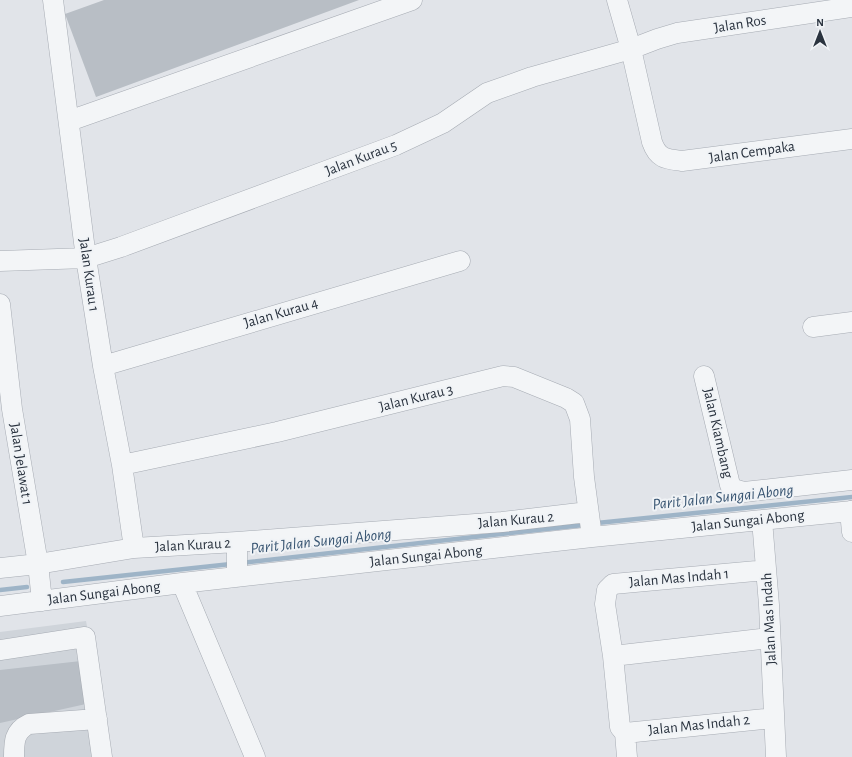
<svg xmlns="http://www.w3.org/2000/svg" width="852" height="757" font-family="'Alegreya Sans',sans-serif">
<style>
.built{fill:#cfd4da}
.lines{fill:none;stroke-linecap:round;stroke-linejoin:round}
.stream{stroke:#9eb4c7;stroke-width:4.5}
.building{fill:#b8bec5}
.minor-casing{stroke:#a6abb3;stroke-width:21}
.minor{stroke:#f3f5f7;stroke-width:20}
.labels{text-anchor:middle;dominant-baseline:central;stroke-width:4;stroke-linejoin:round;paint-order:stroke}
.street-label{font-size:15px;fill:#2a333f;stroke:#f0f3f6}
.water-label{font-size:16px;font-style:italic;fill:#375471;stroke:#f0f3f6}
</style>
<rect width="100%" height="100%" fill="#e1e4e9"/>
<!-- built -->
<path class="built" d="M86,621L112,757H0V632Z"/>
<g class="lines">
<!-- stream -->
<path class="stream" d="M597,523L852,497
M241,563L583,525
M63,582L231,564
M0,590L27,587"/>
</g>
<!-- building -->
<path class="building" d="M104,0H359L96,97L65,14Z
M81,661L86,704L0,723V670Z"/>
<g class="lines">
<!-- minor casing -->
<g class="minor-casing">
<path id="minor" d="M53,0L86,258L103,366L122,465L134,548
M617,0L631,49L652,142C658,159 666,159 682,161L852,139
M69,121L412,0
M0,261L86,258L121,247L396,145L443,123L487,93L532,77L631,49L657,39L677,33L852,7
M0,304L12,409L38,564L42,601
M813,327L852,322
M103,366L460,261
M704,376L730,485L734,489L744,492L852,480
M122,465L277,432L503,376L514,377L566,398L574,403L580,419L584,477L592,537
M850,511L852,532
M762,520L769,605L776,757
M0,568L38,564L134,548L237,542L502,522L588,512
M237,577V542
M182,583L255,757
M0,606L182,583L592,537L852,511
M0,650L85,637L102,757
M613,656L770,638
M625,733L620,727L613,656L605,604L607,590L613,584L766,570
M625,733L774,718
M625,733L627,757
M14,757C14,742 14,731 29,724L97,719"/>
</g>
<!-- minor -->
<use href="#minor" class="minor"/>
</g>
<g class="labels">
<!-- street labels -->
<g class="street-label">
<text transform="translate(740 24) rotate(-9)">Jalan Ros</text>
<text transform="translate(752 152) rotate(-8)">Jalan Cempaka</text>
<text transform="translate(361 158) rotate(-21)">Jalan Kurau 5</text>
<text transform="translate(89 275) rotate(82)">Jalan Kurau 1</text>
<text transform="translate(281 313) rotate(-16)">Jalan Kurau 4</text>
<text transform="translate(416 398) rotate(-14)">Jalan Kurau 3</text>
<text transform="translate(718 433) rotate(77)">Jalan Kiambang</text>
<text transform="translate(21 464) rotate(81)">Jalan Jelawat 1</text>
<text transform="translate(516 520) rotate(-5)">Jalan Kurau 2</text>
<text transform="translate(748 521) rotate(-6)">Jalan Sungai Abong</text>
<text transform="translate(193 545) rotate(-3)">Jalan Kurau 2</text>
<text transform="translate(426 556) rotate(-6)">Jalan Sungai Abong</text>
<text transform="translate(679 578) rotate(-5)">Jalan Mas Indah 1</text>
<text transform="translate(104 593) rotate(-7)">Jalan Sungai Abong</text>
<text transform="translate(769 619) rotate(-93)">Jalan Mas Indah</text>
<text transform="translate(699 725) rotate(-6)">Jalan Mas Indah 2</text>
</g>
<!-- water labels -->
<g class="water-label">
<text transform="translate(723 497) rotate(-6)">Parit Jalan Sungai Abong</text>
<text transform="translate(321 541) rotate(-6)">Parit Jalan Sungai Abong</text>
</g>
</g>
<!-- north arrow -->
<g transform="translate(820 32)" stroke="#f0f3f6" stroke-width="3" paint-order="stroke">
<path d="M0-3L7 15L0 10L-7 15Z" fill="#2a333f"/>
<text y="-6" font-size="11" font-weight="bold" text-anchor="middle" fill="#2a333f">N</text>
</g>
</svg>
